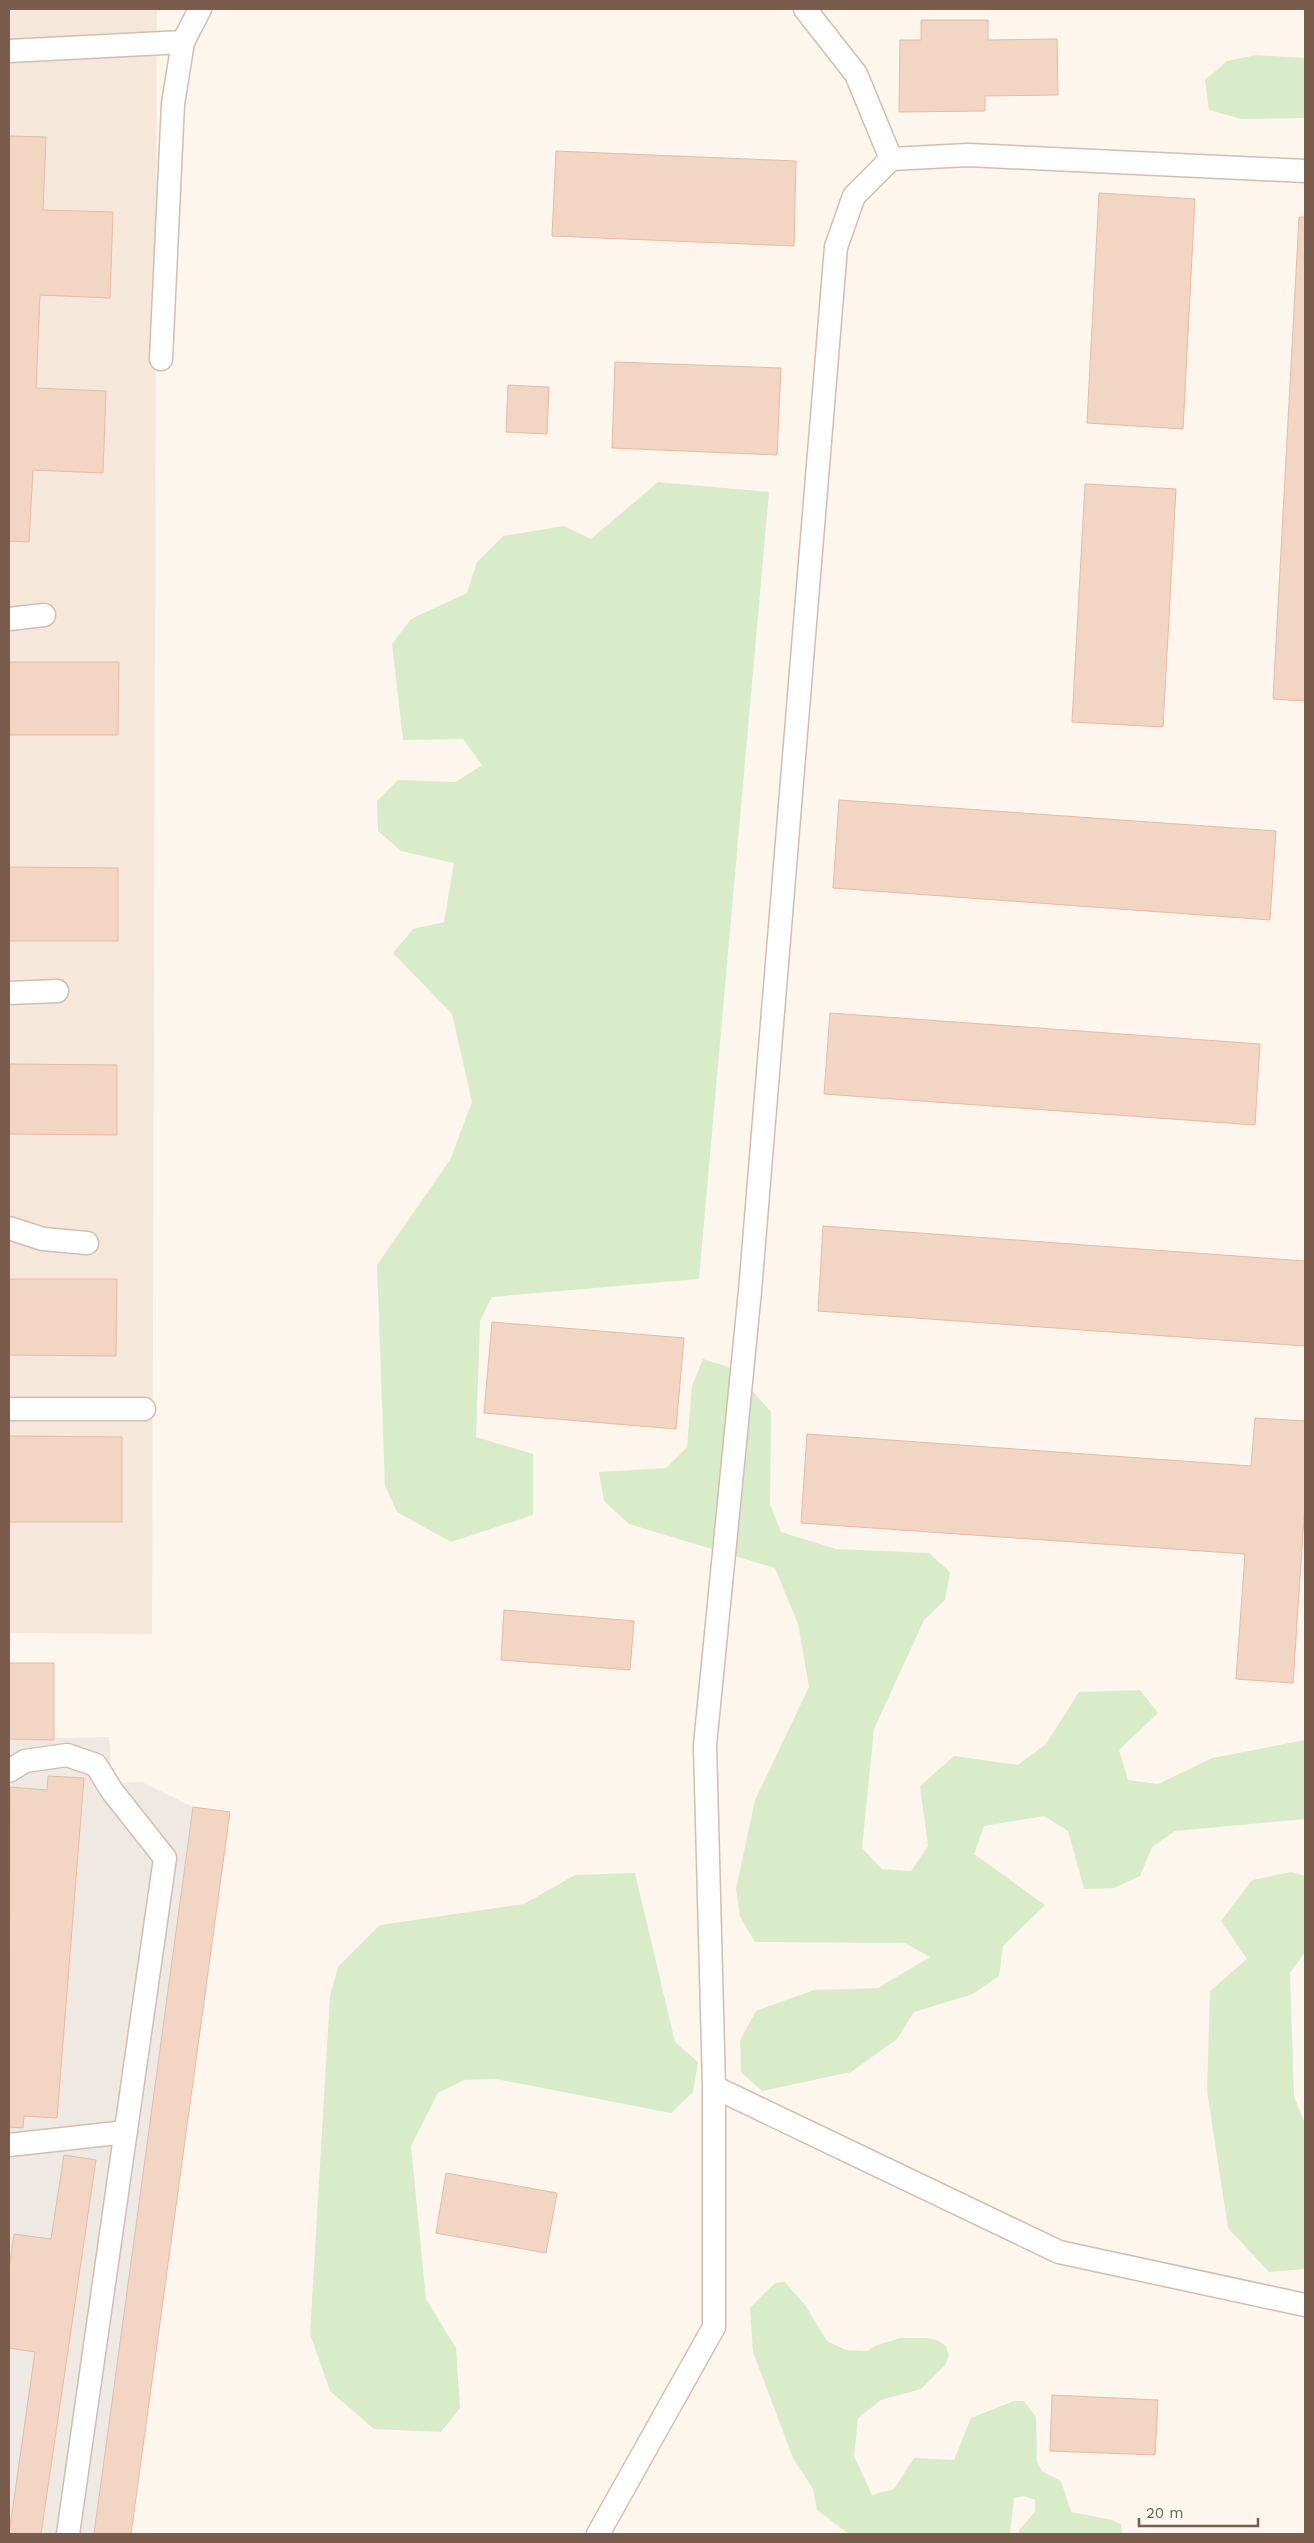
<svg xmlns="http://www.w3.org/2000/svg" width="1314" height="2543" font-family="'Work Sans',sans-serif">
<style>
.residential{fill:#f5e8da}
.industrial{fill:#efe9e4}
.green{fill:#d8ecc9}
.building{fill:#f3d5c3;stroke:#e6bba3}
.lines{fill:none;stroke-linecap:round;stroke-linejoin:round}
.lane-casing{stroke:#d1beb0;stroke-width:25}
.lane{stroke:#fff;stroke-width:22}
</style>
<rect width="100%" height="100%" fill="#fdf6ec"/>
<!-- residential -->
<path class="residential" d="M9,9H157L152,1634L9,1633Z"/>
<!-- industrial -->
<path class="industrial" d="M109,1737L112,1783L142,1782L193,1807L94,2534H9V1739Z"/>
<!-- green -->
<path class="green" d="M1256,55L1305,58V118L1241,119L1209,110L1205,80L1227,61Z
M658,482L769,492L699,1279L492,1297L480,1321L476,1437L533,1454V1515L451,1542L397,1512L385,1486L377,1265L450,1160L472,1102L452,1014L393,953L413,929L444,922L454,863L401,851L378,831L377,801L398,780L456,782L482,765L463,739L403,740L392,644L411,619L467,593L477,562L503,536L564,526L591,539Z
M703,1359L732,1368L771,1412L770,1504L781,1532L836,1549L929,1553L950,1572L945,1600L924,1620L874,1729L862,1848L882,1869L911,1871L928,1846L920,1786L954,1756L1018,1765L1046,1744L1079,1692L1140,1690L1158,1713L1119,1750L1128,1780L1158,1784L1212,1758L1305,1740V1819L1175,1831L1152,1847L1140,1876L1114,1888L1084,1889L1068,1831L1044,1816L984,1826L974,1854L1045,1905L1003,1946L999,1976L973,1994L914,2012L897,2039L851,2072L762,2091L741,2072L740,2040L756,2011L814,1990L878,1988L930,1957L905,1943L755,1942L740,1917L736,1889L755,1800L809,1687L798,1624L775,1568L629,1524L604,1501L599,1472L666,1468L687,1447L692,1386Z
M1291,1872L1305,1876V1952L1290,1973L1294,2096L1305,2124V2269L1269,2272L1228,2228L1207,2091L1210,1991L1247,1959L1221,1921L1252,1880Z
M635,1873L675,2042L698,2062L693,2092L671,2113L496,2079L464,2080L438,2093L411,2146L426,2299L456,2348L460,2408L441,2432L374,2429L330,2391L310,2334L330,1996L338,1967L380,1925L524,1904L575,1875Z
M785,2282L805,2305L827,2341L846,2350L867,2351L877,2345L901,2338H926L937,2340L946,2346L949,2356L945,2365L921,2389L881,2400L858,2418L854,2456L872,2495L894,2489L914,2458L954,2460L971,2418L1014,2401H1024L1036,2417L1037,2462L1042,2471L1061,2481L1071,2512L1112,2520L1121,2524L1122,2534H1019V2530L1035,2512V2500L1024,2496L1014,2498L1010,2534H849L817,2510L813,2489L793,2458L753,2352L750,2308L775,2283Z"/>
<!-- building -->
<path class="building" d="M921,20H988V40L1057,39L1058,95L985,96V111L899,112L900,40H921Z
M9,136L46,137L43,210L113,212L110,298L40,295L36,388L106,391L103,473L33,470L29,542L9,541Z
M556,151L796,161L794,246L552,236Z
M1099,193L1195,199L1183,429L1087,423Z
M1299,217H1305V701L1273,699Z
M615,362L781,368L777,455L612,448Z
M508,385L549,387L547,434L506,432Z
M1085,484L1176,489L1163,727L1072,722Z
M9,662H119L118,735H9Z
M839,800L1276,831L1270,920L833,888Z
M9,867L118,868V941H9Z
M830,1013L1260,1044L1255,1125L824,1094Z
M9,1064L117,1065V1135L9,1134Z
M823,1226L1305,1261V1346L818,1311Z
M9,1279H117L116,1356L9,1355Z
M492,1322L684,1338L676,1429L484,1413Z
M1255,1418L1305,1421V1503L1293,1683L1236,1679L1245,1554L801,1523L807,1434L1251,1466Z
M9,1436L122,1437V1522H9Z
M504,1610L634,1621L630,1670L501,1660Z
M9,1663H54V1740L9,1739Z
M48,1776L84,1778L57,2118L24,2116L23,2128L9,2127L10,1787L47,1790Z
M193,1807L230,1812L131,2534H94Z
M64,2155L96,2160L41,2534H9L35,2352L9,2348V2270L14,2234L51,2239Z
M446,2173L557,2193L546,2253L436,2233Z
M1052,2395L1158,2400L1155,2455L1050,2451Z"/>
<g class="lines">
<!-- lane casing -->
<g class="lane-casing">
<path id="lane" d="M805,9L856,74L891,159
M9,51L183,42L200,9
M161,359L173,104L183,42
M9,619L44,615
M9,993L57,991
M9,1228L43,1239L87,1243
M9,1409H144
M9,1771L25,1761L67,1755L96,1765L112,1791L165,1858L68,2534
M714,2087L1059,2252L1305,2305
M9,2145L126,2132
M598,2534L714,2327V2087L705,1745L750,1291L836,247L854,196L891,159L968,155L1305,171"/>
</g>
<!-- lane -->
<use href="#lane" class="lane"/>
</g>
<!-- border -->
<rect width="1314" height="2543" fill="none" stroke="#7a5c4d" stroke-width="20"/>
<!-- scale -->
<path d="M1139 2518v8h119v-8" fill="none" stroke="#7a5c4d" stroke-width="2.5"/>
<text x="1146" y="2518" font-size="15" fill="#7a5c4d" stroke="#fffaf3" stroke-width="4" paint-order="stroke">20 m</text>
</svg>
